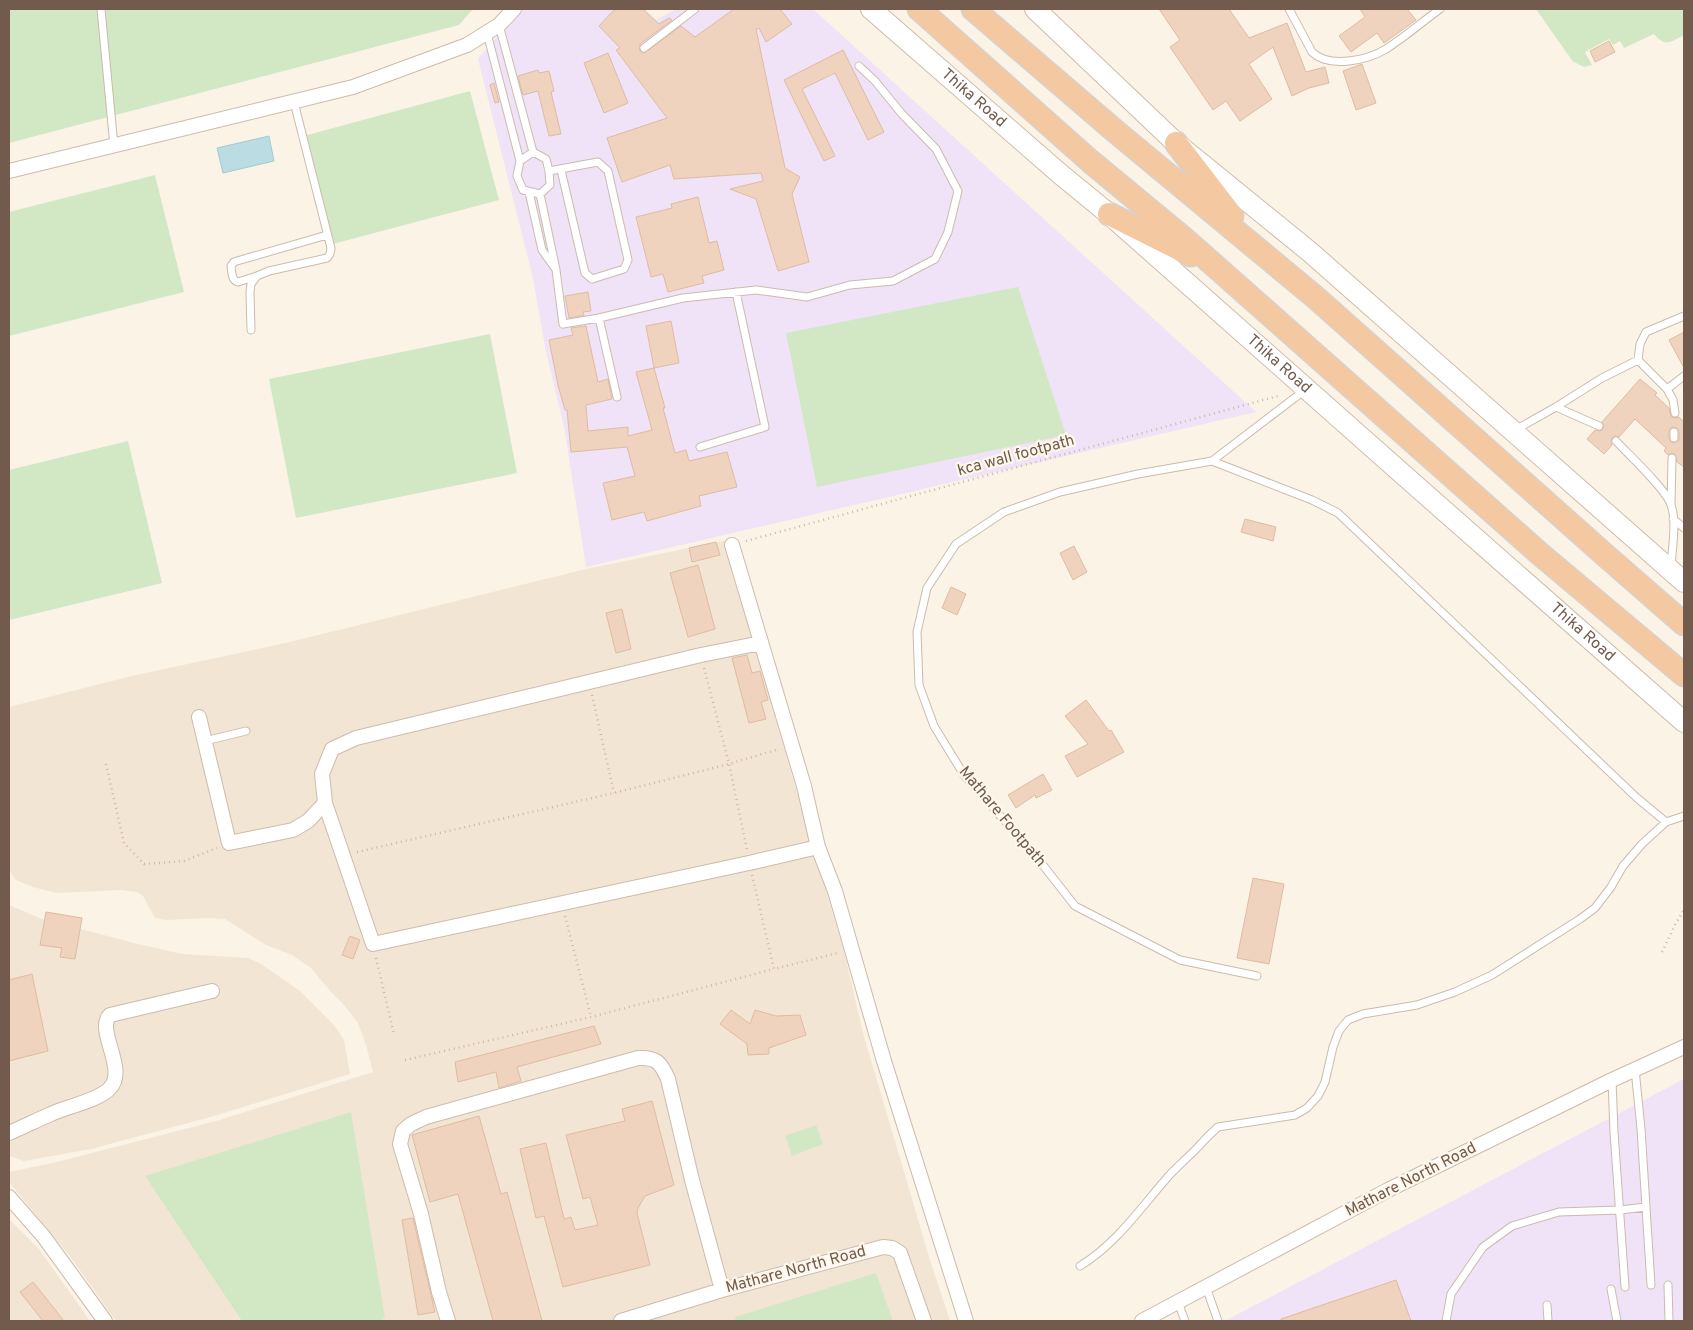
<svg xmlns="http://www.w3.org/2000/svg" width="1693" height="1330" font-family="Overpass,sans-serif">
<style>
.residential{fill:#f2e5d4}
.education{fill:#f0e2f7}
.green{fill:#d2e8c5}
.water{fill:#bbdce3;stroke:#a2cbd4}
.building{fill:#efd3bf;stroke:#e0bba0;fill-rule:evenodd}
.lines{fill:none;stroke-linecap:round;stroke-linejoin:round}
.service-casing{stroke:#ccbbac;stroke-width:9}
.minor-casing{stroke:#ccbbac;stroke-width:16}
.secondary-casing{stroke:#cfbcaa;stroke-width:22}
.trunk-casing{stroke:#d8d1cd;stroke-width:25}
.path{stroke:#d3b7a2;stroke-width:2.5;stroke-dasharray:1 4;stroke-linecap:butt}
.service{stroke:#fff;stroke-width:7}
.minor{stroke:#fff;stroke-width:14}
.secondary{stroke:#fff;stroke-width:20}
.trunk{stroke:#f4c8a1;stroke-width:22}
.labels{text-anchor:middle;dominant-baseline:central;stroke-width:4.5;stroke-linejoin:round;paint-order:stroke}
.street-label{font-size:16px;fill:#725b4c;stroke:#fef7ec}
</style>
<rect width="100%" height="100%" fill="#fbf3e6"/>
<!-- residential -->
<path class="residential" d="M728,540L776,721L844,951L863,1033L930,1260L950,1321H116L69,1255L9,1182V1172L57,1162L216,1121L373,1072L366,1045L358,1023L344,1005L330,991L311,968L292,955L266,945L225,919L208,918L166,920L155,918L143,896L137,892L121,890L57,893L33,887L16,880L9,870V707L136,675L286,643L586,569Z
M9,905L42,919L138,944L182,954L248,958L261,964L300,991L334,1025L344,1040L350,1074L214,1116L91,1149L24,1161L9,1156Z
M9,1219L39,1249L90,1321H9Z"/>
<!-- education -->
<path class="education" d="M520,9H644L656,20L676,9H813L1256,412L586,567L564,426L546,352L533,278L478,59Z
M1684,1079V1321H1225Z"/>
<!-- green -->
<path class="green" d="M9,9H473L459,25L9,143Z
M1536,9H1684V35C1670,42 1666,48 1654,34L1624,48L1620,41L1613,45L1609,39L1585,52L1592,65L1584,67L1574,62L1571,59Z
M470,91L499,200L329,245L300,137Z
M155,175L184,292L9,336V212Z
M1018,287L1066,435L817,487L786,333Z
M490,334L517,473L296,518L269,379Z
M128,441L162,583L9,620V470Z
M351,1112L385,1318L380,1321H242L145,1176Z
M816,1125L823,1144L792,1156L785,1136Z
M876,1273L893,1321H736L735,1317Z"/>
<!-- water -->
<path class="water" d="M269,136L274,161L223,173L217,148Z"/>
<!-- building -->
<path class="building" d="M615,9H643L659,24L669,18L672,20L640,44V51L644,53L681,26L695,37L734,9H780L792,24L766,42L759,28L756,29L785,168L800,177L792,194L809,262L778,271L756,199L730,189L763,181L761,173L674,179L670,165L622,182L607,138L667,118L616,50L620,48L599,26Z
M1159,9H1229L1249,38L1287,23L1306,72L1325,67L1329,83L1309,88L1292,96L1273,47L1249,64L1272,99L1240,121L1226,101L1213,110L1170,47L1180,40Z
M1360,9H1407L1416,20L1384,43L1377,33L1351,52L1339,36L1365,17Z
M1609,41L1615,52L1595,62L1590,51Z
M843,50L884,132L868,140L835,73L802,89L835,156L824,161L784,80Z
M608,53L628,103L604,113L584,63Z
M1362,64L1376,103L1356,110L1343,71Z
M538,70L539,73L549,71L554,91L551,92L561,134L549,136L538,91L523,95L518,76Z
M494,83L499,102L495,103L490,85Z
M698,197L709,243L717,241L724,270L702,276L704,283L668,292L663,274L651,277L636,217L672,208L671,204Z
M588,292L591,311L583,312L584,315L569,318L565,296Z
M671,321L679,363L654,368L646,326Z
M586,326L598,382L608,379L612,399L586,405L588,431L628,427V436L652,430L636,372L654,368L665,408H663L675,453L686,450L689,461L727,452L737,487L699,496L701,506L647,521L644,512L612,520L603,483L635,476L627,447L571,452L567,410H565L558,385L549,340L573,335L571,328Z
M1684,332V368L1669,340Z
M1640,379L1657,393L1655,395L1669,408L1671,417L1675,418L1679,417L1684,422V467L1677,462L1675,454L1672,453L1668,455L1664,451L1666,448L1635,419L1619,437L1615,436L1612,438L1611,442L1612,445L1604,454L1587,439L1595,430L1599,431L1602,430L1604,426L1602,422ZM1672,427L1677,428L1679,432V440L1674,443L1671,442L1669,438V430Z
M1245,519L1276,527L1273,541L1241,532Z
M716,542L720,555L692,562L689,548Z
M1074,546L1087,572L1073,580L1060,553Z
M698,565L715,629L688,637L670,573Z
M951,587L966,594L957,615L942,608Z
M622,609L631,649L616,653L606,613Z
M747,655L752,673L760,671L768,700L761,702L766,719L749,723L732,658Z
M1086,700L1109,731L1111,730L1124,752L1077,777L1065,756L1088,744L1065,716Z
M1043,774L1052,790L1036,798L1035,795L1016,808L1008,795Z
M1253,878L1284,884L1269,964L1237,958Z
M46,912L82,918L75,959L60,957L62,948L40,945Z
M350,936L360,940L353,959L342,955Z
M32,974L48,1051L9,1061V980Z
M731,1010L750,1024L755,1010L776,1016L800,1015L806,1035L769,1048V1054L748,1055L747,1044L720,1024Z
M594,1026L601,1044L517,1067L521,1081L499,1088L496,1072L458,1082L455,1062Z
M652,1101L674,1185L645,1196L638,1208L637,1213L650,1265L563,1287L544,1216L536,1218L520,1149L546,1143L564,1219L571,1217L575,1230L598,1225L590,1197L583,1199L566,1135L625,1121L622,1109Z
M479,1116L501,1194L507,1192L542,1321H493L458,1194L430,1202L412,1135Z
M413,1218L435,1312L418,1315L402,1220Z
M1396,1280L1411,1321H1281V1319Z
M33,1282L49,1302L64,1321H43L20,1292Z"/>
<g class="lines">
<!-- service casing -->
<g class="service-casing">
<path id="service" d="M101,9L114,146
M1289,9L1312,52C1329,69 1368,60 1386,49C1405,37 1422,22 1440,9
M499,25L533,152L546,159L549,171L598,162L608,171L628,260L624,269L592,279L585,273L561,170
M487,33L520,161L517,176L523,190L540,194
M644,48L695,9
M520,161L533,152
M549,171L550,185L540,194L556,270L563,324L599,318L683,298L756,290L807,297L850,285L893,281L935,259L948,232L958,191L936,149L902,114L875,81L859,66
M529,192L542,250L555,268
M257,276L238,282C231,280 232,272 231,266L234,262L237,261L327,235
M599,318L617,397
M251,330L250,292L251,284L257,276L269,271L327,258L330,254L331,248L294,102
M1638,360L1667,389
M1556,407L1602,378L1638,360L1640,344L1646,332L1684,316
M1675,413L1673,400L1667,389L1684,376
M1515,430L1556,407L1599,426
M1674,432V438
M1616,441C1628,454 1667,490 1671,505C1677,521 1672,549 1671,567
M700,447L765,427L736,292
M1212,461L1312,500L1338,513L1637,798L1666,822
M1671,504L1672,458
M1673,519L1684,528
M205,741L246,731
M1257,976L1180,960L1075,906L1035,855L964,775L934,726L919,685L917,632L927,588L956,544L1004,512L1060,492L1138,474L1212,461L1305,390
M1635,1069L1641,1129L1651,1285
M1612,1080L1614,1132L1625,1287
M1080,1266C1115,1245 1140,1209 1166,1179C1176,1167 1189,1157 1199,1146C1205,1139 1211,1133 1218,1127L1295,1115L1307,1108L1318,1096L1325,1082L1333,1047L1339,1031L1348,1020L1363,1014L1417,1005L1455,992L1492,975L1580,919L1595,908L1611,887L1623,866L1642,844L1666,822L1684,816
M1668,1285L1669,1321
M1206,1287L1218,1321
M1611,1289L1617,1321
M1178,1302L1185,1321
M1547,1305L1548,1321
M1446,1321L1451,1294L1483,1247L1512,1226L1559,1212L1620,1210L1646,1207"/>
</g>
<!-- minor casing -->
<g class="minor-casing">
<path id="minor" d="M9,171L353,87L467,45L499,25L514,9
M732,545L804,786L818,847L835,891L884,1061L966,1321
M761,645H751L701,655L356,738L332,749L322,774L325,803L373,944L749,863L818,847
M199,717L229,843L293,830L308,821L325,803
M9,1133C23,1127 37,1120 51,1114C66,1107 100,1100 110,1088C128,1069 95,1030 110,1015L212,991
M9,1197L44,1237L105,1321
M448,1321L439,1292L421,1214L400,1144L403,1131L411,1124L426,1117L638,1058C657,1057 661,1063 668,1079L692,1180L722,1290
M621,1321L722,1290L883,1247L892,1248L900,1253L924,1321
M1142,1321L1388,1190L1612,1080L1684,1047"/>
</g>
<!-- secondary casing -->
<g class="secondary-casing">
<g id="secondary">
<path id="s1" d="M871,9L1059,173L1109,214L1415,485L1684,722"/>
<path d="M1035,9L1176,143L1310,252L1684,582"/>
</g>
</g>
<!-- trunk casing -->
<g class="trunk-casing">
<path id="trunk" d="M919,9L1090,161L1189,243L1540,554L1684,675
M973,9L1115,131L1315,297L1606,556L1684,624
M1176,143L1232,216
M1109,214L1191,255"/>
</g>
<!-- path -->
<path class="path" d="M746,541L1278,396
M704,668L729,764L747,850
M592,695L614,793
M106,764L124,843L144,864L184,861L217,848
M357,852L614,793L729,764L779,749
M752,875L774,969L838,953
M565,916L591,1017
M1662,952L1676,923L1684,910
M376,958L394,1034
M405,1060L591,1017L774,969"/>
<!-- service -->
<use href="#service" class="service"/>
<!-- minor -->
<use href="#minor" class="minor"/>
<!-- secondary -->
<use href="#secondary" class="secondary"/>
<!-- trunk -->
<use href="#trunk" class="trunk"/>
</g>
<g class="labels">
<!-- street labels -->
<g class="street-label">
<text stroke="none"><textPath href="#s1" startOffset="136">Thika Road</textPath></text>
<text stroke="none"><textPath href="#s1" startOffset="541">Thika Road</textPath></text>
<text transform="translate(1016 456) rotate(-15)">kca wall footpath</text>
<text stroke="none"><textPath href="#s1" startOffset="946">Thika Road</textPath></text>
<text transform="translate(1002 817) rotate(50)">Mathare Footpath</text>
<text transform="translate(1411 1180) rotate(-27)">Mathare North Road</text>
<text transform="translate(796 1270) rotate(-15)">Mathare North Road</text>
</g>
</g>
<!-- border -->
<rect width="1693" height="1330" fill="none" stroke="#725b4c" stroke-width="20"/>
</svg>
